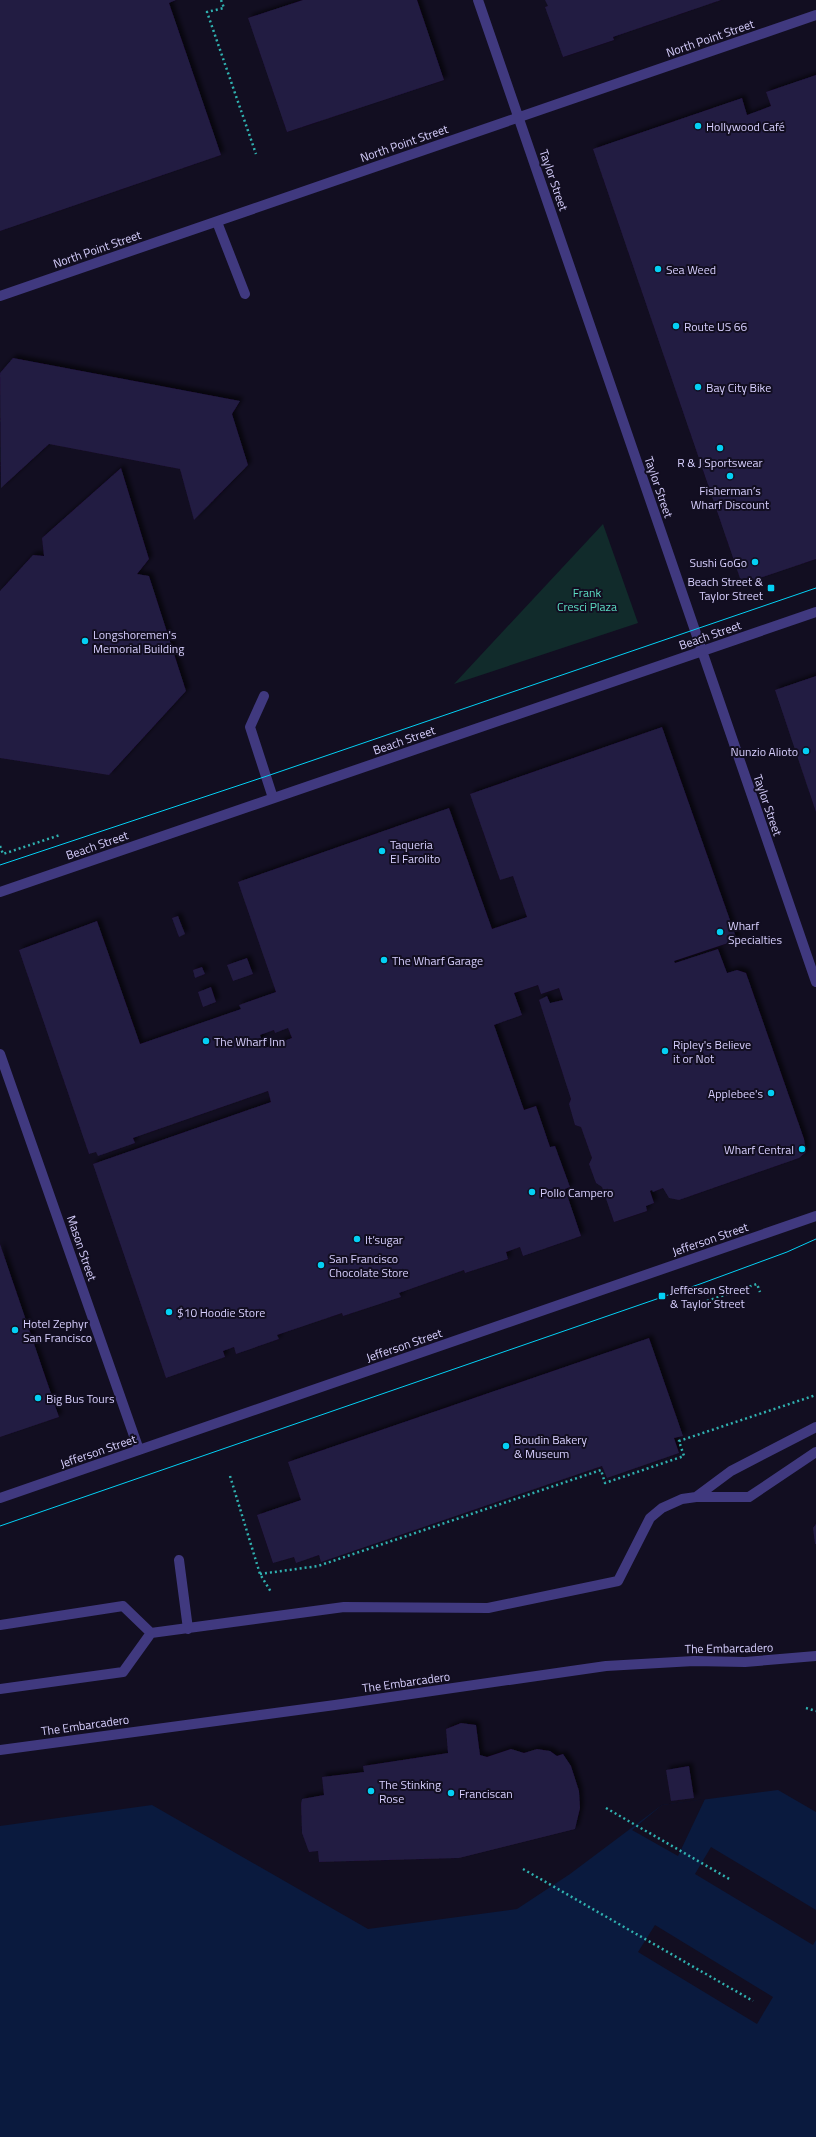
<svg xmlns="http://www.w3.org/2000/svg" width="816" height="2137" font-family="'Titillium Web',sans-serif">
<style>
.green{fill:#112b2b}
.water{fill:#0a1a3e}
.pier{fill:#120e21}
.building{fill:#241a42;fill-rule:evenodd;filter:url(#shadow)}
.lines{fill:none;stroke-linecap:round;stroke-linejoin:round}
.path{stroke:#30b1b0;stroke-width:2.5;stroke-dasharray:2 3;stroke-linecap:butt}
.minor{stroke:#40397f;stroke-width:10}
.tram{stroke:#04d0f4;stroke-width:1}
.poi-dot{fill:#04d0f4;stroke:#120e21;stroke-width:1.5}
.labels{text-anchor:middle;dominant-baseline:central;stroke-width:4;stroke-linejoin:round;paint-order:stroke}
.street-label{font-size:12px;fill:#d7cffe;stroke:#120e21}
.poi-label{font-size:12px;fill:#d7cffe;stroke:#120e21;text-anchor:start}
.park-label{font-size:12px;fill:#5cddc3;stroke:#120e21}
</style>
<defs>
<filter id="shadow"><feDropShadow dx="3.5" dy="-3.5" stdDeviation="2" flood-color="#0009"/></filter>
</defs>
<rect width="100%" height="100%" fill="#120e21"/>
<!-- green -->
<path class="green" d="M603,524L638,623L454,684Z"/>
<!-- water -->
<path class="water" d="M778,1790L816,1812V2137H0V1826L152,1805L368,1929L517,1909L570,1874L662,1805Z"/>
<!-- pier -->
<path class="pier" d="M705,1799L678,1856L632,1830L662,1805Z
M711,1847L816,1910V1940L813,1945L695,1874Z
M655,1925L773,1997L757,2024L638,1952Z"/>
<!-- building -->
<path class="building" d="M0,0H176L169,3L221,155L0,231Z
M303,0H417L444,80L287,132L248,18Z
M545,0H721L613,37L614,40L563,57L545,7L548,6Z
M816,75V559L742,584L593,149L742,98L747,115L771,106L766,92Z
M13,358L240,401L232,414L248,465L194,520L180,469L49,444L1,488L0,373Z
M121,468L149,559L137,574L149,576L186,691L109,775L0,758V591L33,555L44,556L42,538Z
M816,676V812L775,690Z
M662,727L737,940L674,961L675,963L718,949L727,973L737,970L746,973L804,1139L806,1152L799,1158L679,1200L669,1198L663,1188L653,1192L652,1190L650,1191L654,1203L646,1206L647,1211L614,1222L602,1187L596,1183L589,1164L592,1158L581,1127L575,1125L569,1104L571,1099L539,1000L547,996L550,1003L563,1000L559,988L541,994L538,985L514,993L522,1015L494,1025L524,1110L536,1106L550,1147L555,1146L570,1187L565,1189L581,1236L523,1256L520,1247L506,1252L508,1259L465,1273L464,1270L399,1293L401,1297L343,1316L342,1313L277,1335L279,1339L236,1354L234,1347L223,1351L225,1357L166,1378L93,1164L271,1102L268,1091L133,1138L135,1143L98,1156L96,1152L89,1154L19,950L97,921L140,1044L241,1009L239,1005L276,992L238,882L449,808L492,929L527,917L513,876L500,880L470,794ZM288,1028L292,1038L265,1048L260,1035L274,1030L275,1033Z
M178,916L185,934L179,937L172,918Z
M247,958L253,974L233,981L227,965Z
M202,967L205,974L195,978L193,970Z
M211,987L216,1002L203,1007L198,992Z
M0,1244L59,1417L0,1437Z
M649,1338L683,1436L674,1438L679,1453L607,1478L602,1466L321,1562L319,1555L296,1563L294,1557L273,1563L257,1515L301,1500L288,1462Z
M816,1524V1544H815L813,1528Z
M461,1723L476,1725L480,1755L487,1757L511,1749L524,1753L537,1749L550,1751L557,1756L563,1754L571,1766L579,1791L580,1808L575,1829L459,1858L319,1862L318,1851L309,1852L302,1833L301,1804L302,1799L324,1795L322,1777L364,1772L363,1766L448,1753L446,1729Z
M689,1766L694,1798L671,1801L666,1770Z"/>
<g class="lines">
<!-- path -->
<path class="path" d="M221,0L224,8L207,12L256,154
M0,846L3,854L60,835
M707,1301L757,1284L760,1292
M230,1476L260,1574L271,1592
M260,1574L318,1566L601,1470L605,1483L684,1456L679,1441L816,1395
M806,1708L816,1711
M606,1808L731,1880
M523,1869L753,2001"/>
<!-- minor -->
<path class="minor" d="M478,0L816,982
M217,222L245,294
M0,296L816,15
M264,696L250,727L273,798
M0,892L816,612
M0,1054L139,1450
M696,1497L731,1471L816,1427
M0,1498L816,1216
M179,1560L188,1629
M0,1625L123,1606L151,1633
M0,1689L123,1672L151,1633L344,1607L488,1608L618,1581L650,1518L662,1508L682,1499L696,1497H749L816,1452
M0,1750L335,1705L606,1666L694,1661L745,1662L816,1656"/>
<!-- tram -->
<path class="tram" d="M0,865L267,776L816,588
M0,1526L700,1284L787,1252L816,1239"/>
</g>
<!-- markers -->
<g class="poi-dot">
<circle cx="698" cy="126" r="4"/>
<circle cx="658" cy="269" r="4"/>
<circle cx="676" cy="326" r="4"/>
<circle cx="698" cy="387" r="4"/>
<circle cx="720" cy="448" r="4"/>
<circle cx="730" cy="476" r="4"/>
<circle cx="755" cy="562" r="4"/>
<rect x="767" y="584" width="8" height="8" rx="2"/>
<circle cx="85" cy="641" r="4"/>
<circle cx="806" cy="751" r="4"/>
<circle cx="382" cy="851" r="4"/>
<circle cx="720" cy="932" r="4"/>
<circle cx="384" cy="960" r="4"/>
<circle cx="206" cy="1041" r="4"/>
<circle cx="665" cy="1051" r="4"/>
<circle cx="771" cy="1093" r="4"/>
<circle cx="802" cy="1149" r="4"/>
<circle cx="532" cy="1192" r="4"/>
<circle cx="357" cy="1239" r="4"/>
<circle cx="321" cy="1265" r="4"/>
<rect x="658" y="1292" width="8" height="8" rx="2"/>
<circle cx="169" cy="1312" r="4"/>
<circle cx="15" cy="1330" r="4"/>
<circle cx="38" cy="1398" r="4"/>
<circle cx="506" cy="1446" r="4"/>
<circle cx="371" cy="1791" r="4"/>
<circle cx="451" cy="1793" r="4"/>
</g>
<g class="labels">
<!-- street labels -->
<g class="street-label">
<text transform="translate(710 38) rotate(-19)">North Point Street</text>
<text transform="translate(404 143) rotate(-19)">North Point Street</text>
<text transform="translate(554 180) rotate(71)">Taylor Street</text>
<text transform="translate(97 249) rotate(-19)">North Point Street</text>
<text transform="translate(659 487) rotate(71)">Taylor Street</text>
<text transform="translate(710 635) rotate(-19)">Beach Street</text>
<text transform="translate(404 740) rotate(-19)">Beach Street</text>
<text transform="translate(768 805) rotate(71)">Taylor Street</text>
<text transform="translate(97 845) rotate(-19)">Beach Street</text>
<text transform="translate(710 1239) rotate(-19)">Jefferson Street</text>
<text transform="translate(82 1248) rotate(71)">Mason Street</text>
<text transform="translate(404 1345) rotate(-19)">Jefferson Street</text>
<text transform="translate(98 1451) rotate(-19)">Jefferson Street</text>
<text transform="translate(729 1648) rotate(-1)">The Embarcadero</text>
<text transform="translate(406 1682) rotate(-8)">The Embarcadero</text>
<text transform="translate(85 1725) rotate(-8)">The Embarcadero</text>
</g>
<!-- poi labels -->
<g class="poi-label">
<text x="706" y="126">Hollywood Café</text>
<text x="666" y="269">Sea Weed</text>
<text x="684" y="326">Route US 66</text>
<text x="706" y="387">Bay City Bike</text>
<text x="720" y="462" text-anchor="middle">R &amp; J Sportswear</text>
<text x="730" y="490" text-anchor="middle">Fisherman’s<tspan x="730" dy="14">Wharf Discount</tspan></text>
<text x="747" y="562" text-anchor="end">Sushi GoGo</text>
<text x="763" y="581" text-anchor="end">Beach Street &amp;<tspan x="763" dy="14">Taylor Street</tspan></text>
<text x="93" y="634">Longshoremen's<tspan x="93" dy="14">Memorial Building</tspan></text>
<text x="798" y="751" text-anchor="end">Nunzio Alioto</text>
<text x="390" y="844">Taqueria<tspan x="390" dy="14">El Farolito</tspan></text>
<text x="728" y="925">Wharf<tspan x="728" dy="14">Specialties</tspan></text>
<text x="392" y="960">The Wharf Garage</text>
<text x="214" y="1041">The Wharf Inn</text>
<text x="673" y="1044">Ripley's Believe<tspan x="673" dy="14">it or Not</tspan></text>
<text x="763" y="1093" text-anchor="end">Applebee's</text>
<text x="794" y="1149" text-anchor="end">Wharf Central</text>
<text x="540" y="1192">Pollo Campero</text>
<text x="365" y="1239">It’sugar</text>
<text x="329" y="1258">San Francisco<tspan x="329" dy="14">Chocolate Store</tspan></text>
<text x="670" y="1289">Jefferson Street<tspan x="670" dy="14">&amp; Taylor Street</tspan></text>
<text x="177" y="1312">$10 Hoodie Store</text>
<text x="23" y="1323">Hotel Zephyr<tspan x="23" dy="14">San Francisco</tspan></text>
<text x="46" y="1398">Big Bus Tours</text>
<text x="514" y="1439">Boudin Bakery<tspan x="514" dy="14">&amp; Museum</tspan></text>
<text x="379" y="1784">The Stinking<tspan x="379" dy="14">Rose</tspan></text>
<text x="459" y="1793">Franciscan</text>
</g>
<!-- park labels -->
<g class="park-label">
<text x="587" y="592">Frank<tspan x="587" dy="14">Cresci Plaza</tspan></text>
</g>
</g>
</svg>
